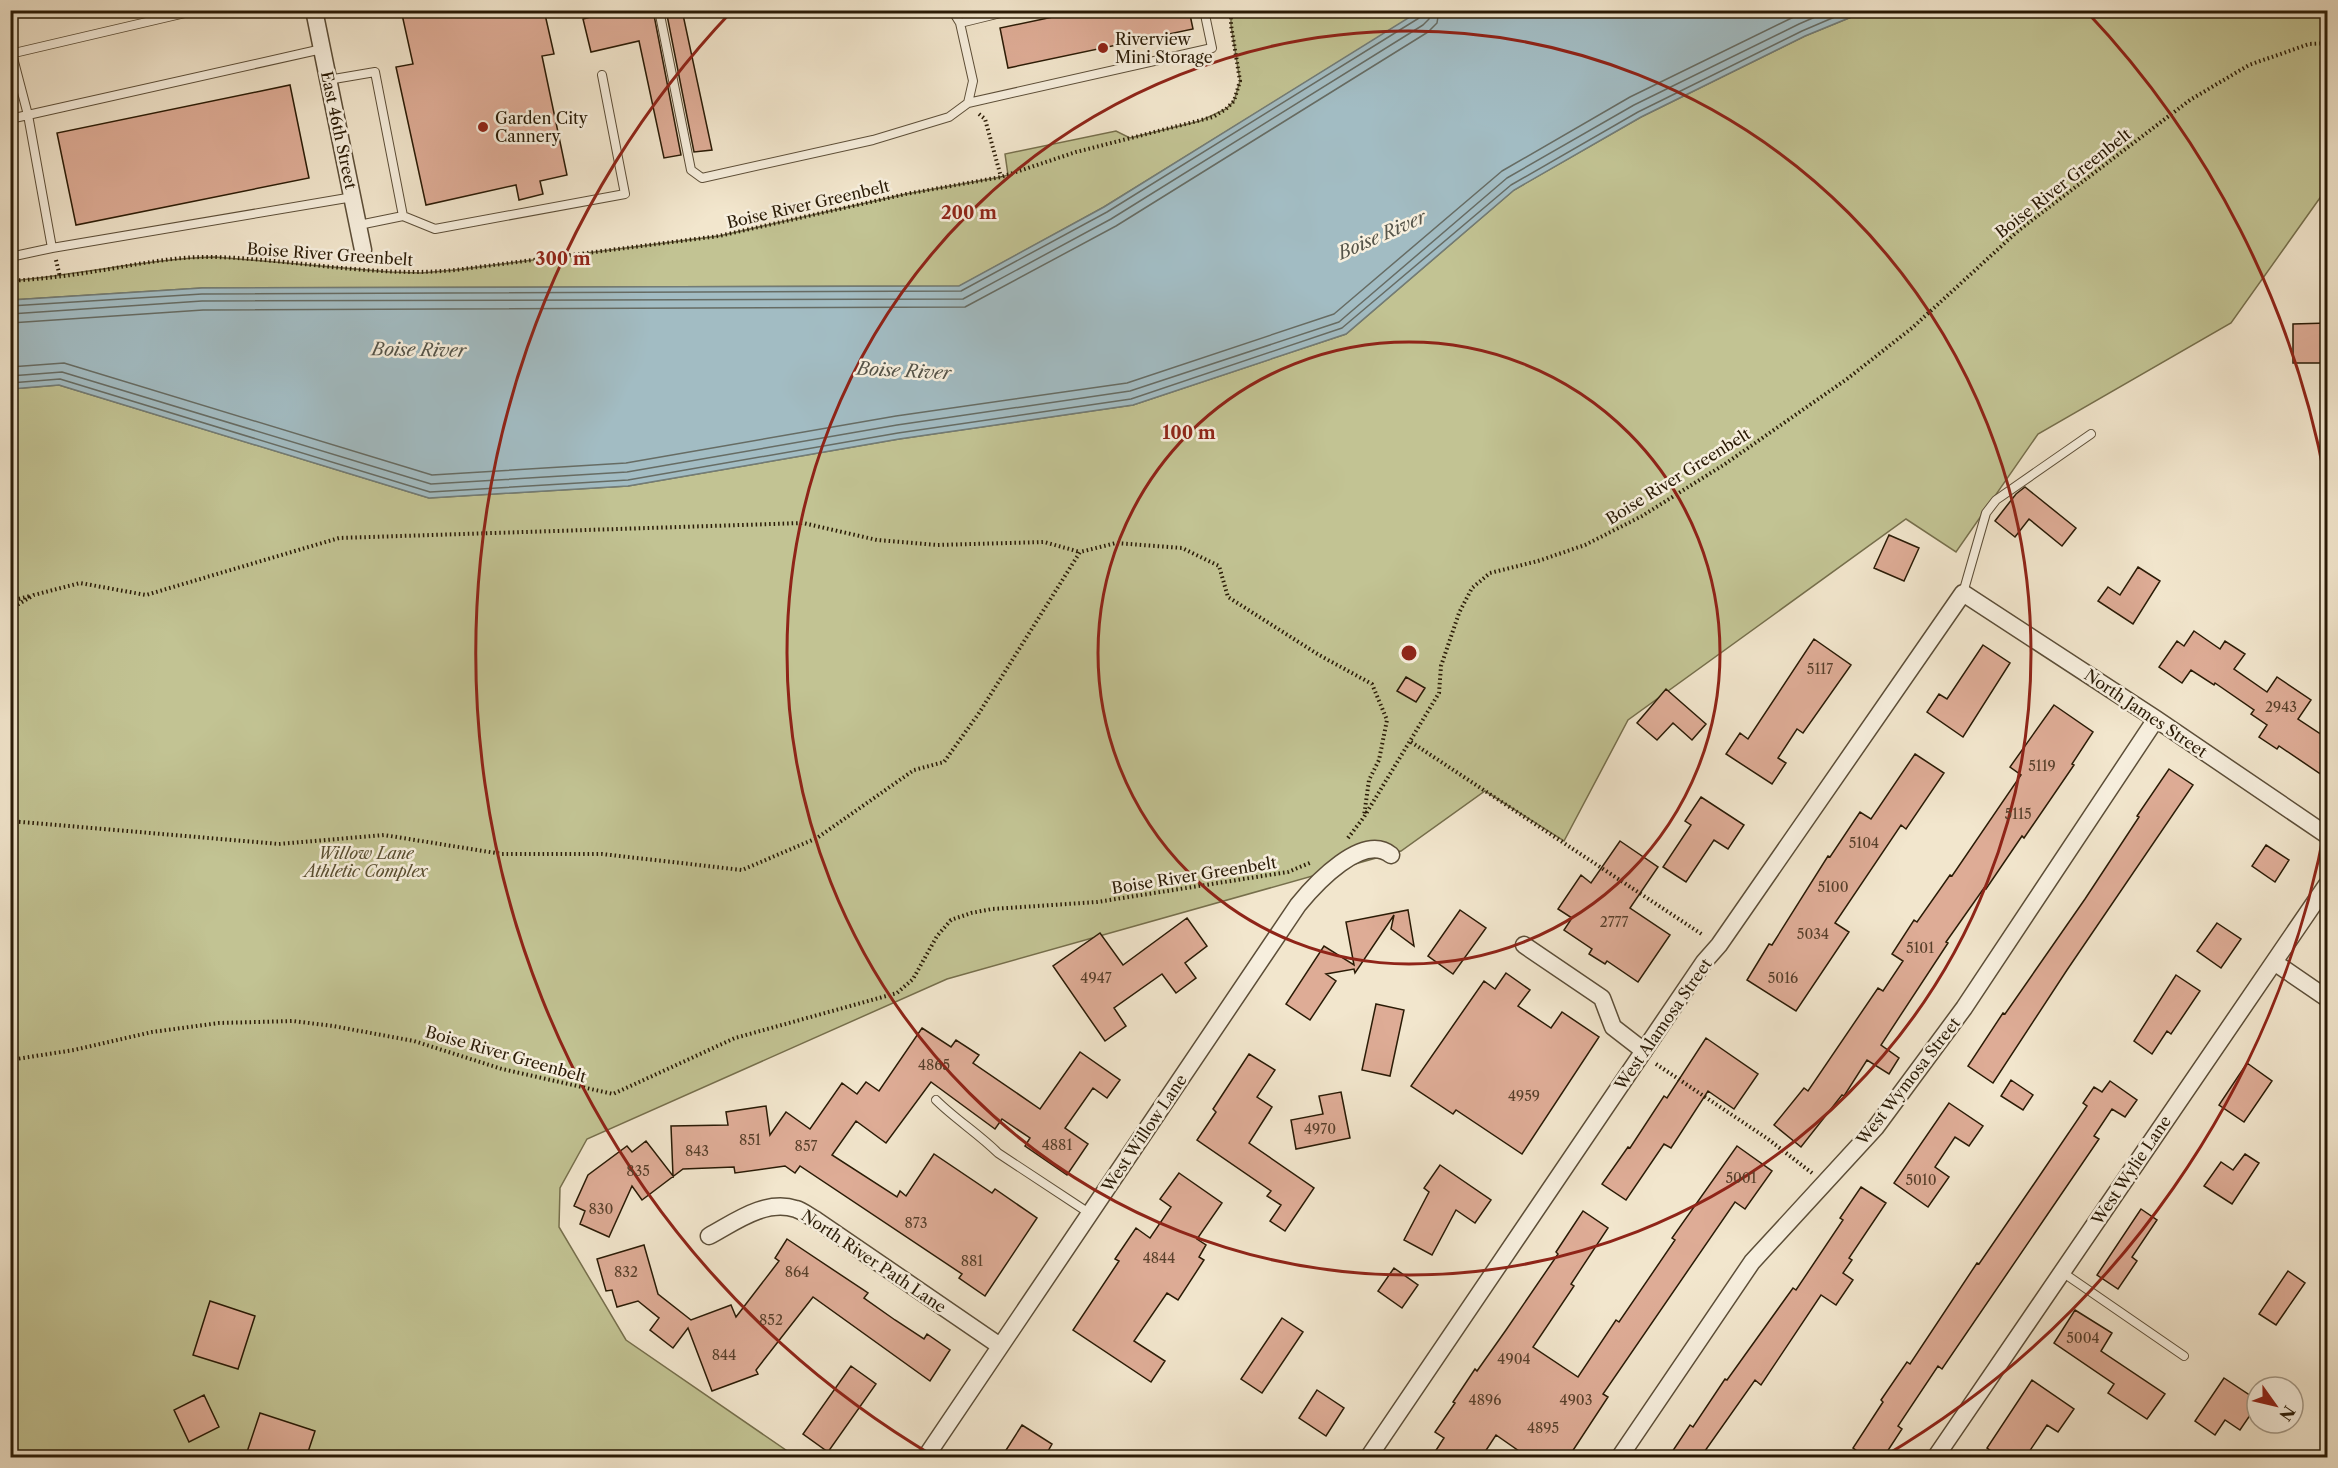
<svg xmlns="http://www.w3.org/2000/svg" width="2338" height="1468" font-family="'Libre Caslon Text',serif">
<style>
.green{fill:#c2c393;stroke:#766f4c;stroke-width:1.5}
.water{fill:#a2bcc3;stroke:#727c77;stroke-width:1.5}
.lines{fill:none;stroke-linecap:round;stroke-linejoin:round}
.shore{stroke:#666c64;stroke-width:1.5}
.building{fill:#deac96;stroke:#2a1b06;stroke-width:1.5}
.lane-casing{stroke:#5c4e38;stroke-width:10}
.street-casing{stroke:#5c4e38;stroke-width:19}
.path{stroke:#2a1b06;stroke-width:4;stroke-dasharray:1.5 3;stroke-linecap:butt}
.lane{stroke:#f7efde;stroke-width:8}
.street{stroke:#f7efde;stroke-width:16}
.ring{fill:none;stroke:#8f2418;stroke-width:3}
.poi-dot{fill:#8f2418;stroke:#f7efde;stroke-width:2}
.labels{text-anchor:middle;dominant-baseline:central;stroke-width:5;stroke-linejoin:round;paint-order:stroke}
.number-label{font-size:14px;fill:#573f2a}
.poi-label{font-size:16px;fill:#2a1b06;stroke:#f7efde;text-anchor:start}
.street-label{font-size:16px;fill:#2a1b06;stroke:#f7efde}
.park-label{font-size:16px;font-style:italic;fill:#584d30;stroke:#f7efde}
.water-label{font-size:18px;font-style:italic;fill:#545348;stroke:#f7efde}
.centre{fill:#8f2418;stroke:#f7efde;stroke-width:3}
.ring-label{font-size:18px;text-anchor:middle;font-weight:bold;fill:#8f2418;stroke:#f7efde;stroke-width:5;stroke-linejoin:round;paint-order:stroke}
</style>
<rect width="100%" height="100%" fill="#f2e6cd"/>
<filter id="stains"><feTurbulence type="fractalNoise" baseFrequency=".00333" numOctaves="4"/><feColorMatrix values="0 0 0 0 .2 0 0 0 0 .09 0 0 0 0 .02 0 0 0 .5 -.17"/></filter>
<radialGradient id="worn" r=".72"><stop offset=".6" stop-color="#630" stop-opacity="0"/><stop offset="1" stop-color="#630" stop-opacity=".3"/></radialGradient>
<!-- green -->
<path class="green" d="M1231,11H1421L1104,207L960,286L202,288L11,300V281C79,275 146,259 215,257L390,272L421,273L455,270L719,236L906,194L1001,177L1008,175L1005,154L1116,131L1130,138L1200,121L1226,109L1234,101L1240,81L1231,25Z
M1866,11H2327V188L2231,323L2038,434L1956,552L1906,519L1628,720L1564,841L1485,791L1401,851L947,979L587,1139L560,1188L559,1227L626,1340L796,1457L11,1458V389L59,385L429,498L628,486L899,439L1133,405L1346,334L1514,190L1641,117L1805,36Z"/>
<!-- water -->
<path class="water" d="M1421,10L1866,11L1805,36L1641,117L1514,190L1346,334L1133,405L899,439L628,486L429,498L59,385L11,389V300L202,288L959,286L1104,207Z"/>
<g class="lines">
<!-- shore -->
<path class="shore" d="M10,306L202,294L961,291L1107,212L1419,18L1423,10
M10,314L202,301L963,299L1111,219L1423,25L1429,19L1430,10
M10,323L203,310L965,307L1116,226L1428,32L1437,23L1439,10
M10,367L64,363L432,475L626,463L896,416L1127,383L1334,314L1502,171L1630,97L1808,10
M10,376L62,372L431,484L627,472L897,425L1130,391L1339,322L1507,178L1634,105L1799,24L1831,10
M10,383L60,379L430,492L628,480L898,433L1131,399L1342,328L1511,185L1638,112L1802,31L1851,10"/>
</g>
<!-- building -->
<path class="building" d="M401,10H544L554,54L542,56L567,175L540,181L543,194L519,200L516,185L426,205L396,67L413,64Z
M618,10H653L681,155L664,158L639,41L591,52L583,19Z
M666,10H682L712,150L694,152Z
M1086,10H1189L1193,29L1008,68L1000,28Z
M290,85L309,178L76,225L57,133Z
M2328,323V363H2293V324Z
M2025,487L2076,528L2062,546L2029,519L2015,537L1995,521L2016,494Z
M1889,535L1919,548L1904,581L1874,568Z
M2138,567L2160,581L2133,624L2098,601L2108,587L2120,595Z
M2194,631L2220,649L2225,641L2245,654L2234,669L2267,692L2277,677L2311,700L2298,719L2328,739V779L2279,746L2277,749L2259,737L2267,725L2251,714L2254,710L2215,683L2214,685L2191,670L2182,683L2159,667L2177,641L2184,646Z
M1814,639L1851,665L1803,733L1797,729L1778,758L1786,763L1772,784L1726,754L1740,733L1748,739Z
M1983,645L2010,663L1963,737L1927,712L1939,694L1947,699Z
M1406,677L1425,688L1416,702L1397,691Z
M1666,689L1706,724L1692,740L1673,723L1657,740L1637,723Z
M2054,705L2093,732L2072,764L2074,765L2024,838L2022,836L1986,889L1984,888L1946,942L1948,943L1881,1045L1899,1058L1889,1074L1867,1060L1844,1096L1842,1095L1801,1147L1774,1125L1804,1088L1808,1091L1878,988L1883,991L1903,961L1892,954L1914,920L1917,922L1950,875L1952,876L2021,775L2010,767Z
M1915,754L1944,773L1906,829L1901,825L1835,923L1849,932L1796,1011L1747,980L1769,944L1772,945L1828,856L1830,857L1860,812L1871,819Z
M2169,769L2193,785L2067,970L1993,1083L1968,1066L2003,1013L2005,1014L2085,899L2139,817L2137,816Z
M1701,797L1744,825L1728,849L1714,840L1686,882L1663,867L1691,825L1685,821Z
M1620,841L1658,867L1630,908L1670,935L1638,982L1607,961L1605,964L1589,954L1592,949L1564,930L1572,918L1558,909L1581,875L1591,883Z
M2266,845L2289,860L2275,882L2252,866Z
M1408,910L1414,946L1391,929L1394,915L1355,973L1354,969L1326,974L1336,981L1310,1020L1286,1004L1324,946L1354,965L1346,922Z
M1460,910L1486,928L1453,974L1428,956Z
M1187,918L1207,946L1185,963L1196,978L1176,993L1162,974L1114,1008L1126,1026L1105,1041L1053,966L1100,933L1123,965Z
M2217,923L2241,939L2221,968L2197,951Z
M1506,973L1530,990L1518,1006L1551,1028L1562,1012L1599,1037L1522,1154L1456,1110L1453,1114L1411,1086L1484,981L1495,989Z
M2176,975L2200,991L2171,1034L2167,1031L2152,1054L2134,1041Z
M1376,1004L1404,1010L1390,1076L1362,1070Z
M922,1028L951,1047L956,1040L979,1055L973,1063L1040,1109L1080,1052L1120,1080L1107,1098L1093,1088L1065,1128L1088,1144L1067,1175L1025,1146L1030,1138L1002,1119L995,1129L931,1082L886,1143L856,1121L832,1155L897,1197L900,1191L906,1196L934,1154L992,1193L995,1189L1037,1218L985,1296L959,1278L962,1274L800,1166L795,1173L785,1166L735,1173L734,1167L683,1169L642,1200L632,1186L609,1237L580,1224L585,1211L574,1206L588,1175L627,1146L632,1152L646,1141L673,1176L671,1126L728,1125L726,1112L766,1106L770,1135L786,1112L810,1129L842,1083L857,1094L866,1082L879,1091Z
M1706,1038L1758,1074L1734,1109L1708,1091L1671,1148L1664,1144L1626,1200L1602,1184L1628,1147L1630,1148L1664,1096L1667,1098Z
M1249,1054L1275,1070L1257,1097L1272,1107L1249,1143L1314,1188L1285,1231L1270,1221L1281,1205L1267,1196L1271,1191L1197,1140L1216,1112L1213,1109Z
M2247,1063L2272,1081L2244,1122L2219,1105Z
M2011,1080L2033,1095L2023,1110L2001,1096Z
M2110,1081L2137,1100L2125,1117L2112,1109L2094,1136L2099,1139L1942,1369L1938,1366L1898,1426L1902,1429L1883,1458H1867L1853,1448L1883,1402L1881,1400L1907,1362L1910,1364L1977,1263L1979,1264L2036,1181L2087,1106L2083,1103L2094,1087L2102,1092Z
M1341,1092L1350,1138L1296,1149L1291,1120L1323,1114L1319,1096Z
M1949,1103L1983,1126L1969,1146L1955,1137L1935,1167L1949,1177L1928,1207L1894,1183Z
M1737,1146L1772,1171L1745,1209L1735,1202L1603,1394L1608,1397L1568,1458H1529L1496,1435L1481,1458H1431L1444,1438L1435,1432L1455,1403L1453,1402L1475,1369L1477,1371L1506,1330L1558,1254L1556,1252L1583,1211L1608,1228L1571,1284L1574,1286L1533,1347L1578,1377L1616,1320L1619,1322L1675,1240L1672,1238Z
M2245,1154L2259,1163L2232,1204L2204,1186L2221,1162L2233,1170Z
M1440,1165L1491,1200L1475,1223L1456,1210L1432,1255L1404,1240L1429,1192L1424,1188Z
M1179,1173L1222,1203L1197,1239L1206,1245L1199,1257L1204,1260L1178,1300L1167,1293L1134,1341L1165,1361L1151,1382L1073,1330L1119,1261L1115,1259L1136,1228L1150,1238L1171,1207L1160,1199Z
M1861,1187L1886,1203L1849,1258L1852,1260L1843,1273L1853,1280L1836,1305L1821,1295L1761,1385L1755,1380L1700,1458H1668L1690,1425L1693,1427L1725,1379L1727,1380L1793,1288L1796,1290L1843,1220L1840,1218Z
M2141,1209L2157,1220L2132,1257L2137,1261L2118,1289L2097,1275Z
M787,1239L868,1293L864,1298L895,1320L924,1339L927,1334L950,1350L930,1381L813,1297L756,1370L758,1374L712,1391L688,1328L673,1348L650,1330L659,1318L638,1301L617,1307L612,1290L606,1291L597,1259L644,1245L658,1294L691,1320L731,1305L736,1317L779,1261L775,1258Z
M1394,1268L1418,1285L1402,1308L1378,1291Z
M2288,1271L2305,1283L2276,1325L2259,1314Z
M210,1301L255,1316L238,1369L193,1355Z
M2075,1310L2112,1333L2101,1351L2165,1394L2147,1419L2108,1393L2114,1384L2054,1343Z
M1282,1318L1303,1332L1262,1393L1241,1379Z
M851,1366L876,1384L828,1452L803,1434Z
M2224,1378L2257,1400V1405L2240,1430L2225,1420L2215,1435L2195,1421Z
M2032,1380L2074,1409L2058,1432L2047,1425L2025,1458H2001L1987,1448Z
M1317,1390L1344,1408L1326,1436L1299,1418Z
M204,1395L219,1427L189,1442L174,1410Z
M260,1413L315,1431L306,1458H245Z
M1022,1425L1052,1444L1044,1458H1001Z"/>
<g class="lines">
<!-- lane casing -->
<g class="lane-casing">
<path id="lane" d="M659,10L691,170L702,178L873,140L949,117L968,103L973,81L960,23L952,10
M960,23L1013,10
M10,54L198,10
M328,80L375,72L403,216L359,225
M968,103L1212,48L1204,10
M10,119L322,49
M403,216L435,229L625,194L602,75
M52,248L353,197
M10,257L52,248L28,115L12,54
M1963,593L1986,513L1996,500L2091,434
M936,1100C955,1119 979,1134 998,1153L1089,1213
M2062,1272L2184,1356"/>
</g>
<!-- street casing -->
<g class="street-casing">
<path id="street" d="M314,10L363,250
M1524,945L1602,998L1613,1027L1644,1051
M2274,962L2328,999
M709,1236C735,1222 765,1199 796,1209C803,1211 810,1217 816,1220L1000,1346
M925,1458L1298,905C1315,884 1363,832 1391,855
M1368,1458L1704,962L1719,945L1963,593L2156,719L2328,836
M1619,1458L1752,1262L1876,1127L1964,1008L2156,719
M1935,1458L2328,883"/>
</g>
<!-- path -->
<path class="path" d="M979,114L985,119L1001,177
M56,260L60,277
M10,281C39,279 68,276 97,271C135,265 174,256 214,257C295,259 374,278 455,270L719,236L906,194L1001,177L1076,152L1213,117L1226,109L1234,101L1240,81L1231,25V10
M10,601L30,596
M10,609L34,595L80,583L146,595L339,538L803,523L877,540L937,545L1044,542L1080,552
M1411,742L1703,935
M10,821L279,844L384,835L502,854H602L742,870L817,838L914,770L944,762L979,713L1080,552L1116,543L1182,548L1219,566L1228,597L1319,655L1372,684L1387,720L1379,760L1369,780L1364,816
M1348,838L1364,817L1439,693L1441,666L1459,613L1472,588L1490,573L1538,561L1585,545L1642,516L1725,464L1847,379L1912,328L2019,230L2190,100L2249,65L2309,44L2328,43
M10,1060L74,1050L152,1032L219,1023L293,1021L333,1026L414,1041L502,1069L613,1094L735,1038L897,993L913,979L937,936L951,920L971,913L992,909L1097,902L1288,872L1312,862
M1656,1064L1768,1139L1812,1173"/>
<!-- lane -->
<use href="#lane" class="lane"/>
<!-- street -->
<use href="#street" class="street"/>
</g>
<!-- distance rings -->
<g class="ring">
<circle cx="1409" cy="653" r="311"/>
<circle cx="1409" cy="653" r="622"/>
<path d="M2326 823A933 933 0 0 1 1883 1457M935 1457A933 933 0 0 1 732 11M2086 11A933 933 0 0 1 2326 483"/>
</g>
<!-- markers -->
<g class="poi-dot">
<circle cx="1103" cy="48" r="6"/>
<circle cx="483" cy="127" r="6"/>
</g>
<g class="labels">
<!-- number labels -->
<g class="number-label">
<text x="1820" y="669">5117</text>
<text x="2281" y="707">2943</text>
<text x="2042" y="766">5119</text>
<text x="2018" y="814">5115</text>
<text x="1864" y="843">5104</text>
<text x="1833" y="887">5100</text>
<text x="1614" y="922">2777</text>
<text x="1813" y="934">5034</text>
<text x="1920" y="948">5101</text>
<text x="1096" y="978">4947</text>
<text x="1783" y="978">5016</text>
<text x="934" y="1065">4865</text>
<text x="1524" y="1096">4959</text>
<text x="1320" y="1129">4970</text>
<text x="750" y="1140">851</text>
<text x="1057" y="1145">4881</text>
<text x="806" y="1146">857</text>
<text x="697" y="1151">843</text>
<text x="638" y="1171">835</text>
<text x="1741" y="1178">5001</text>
<text x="1921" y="1180">5010</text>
<text x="601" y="1209">830</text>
<text x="916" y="1223">873</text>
<text x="1159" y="1258">4844</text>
<text x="972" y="1261">881</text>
<text x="626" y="1272">832</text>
<text x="797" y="1272">864</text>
<text x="771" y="1320">852</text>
<text x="2083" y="1338">5004</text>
<text x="724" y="1355">844</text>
<text x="1514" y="1359">4904</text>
<text x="1485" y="1400">4896</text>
<text x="1576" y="1400">4903</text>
<text x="1543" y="1428">4895</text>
</g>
<!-- poi labels -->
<g class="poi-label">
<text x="1115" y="39">Riverview<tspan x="1115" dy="18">Mini Storage</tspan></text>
<text x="495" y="118">Garden City<tspan x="495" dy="18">Cannery</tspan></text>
</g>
<!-- street labels -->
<g class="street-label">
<text transform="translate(339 130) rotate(78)">East 46th Street</text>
<text transform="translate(2063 183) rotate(-38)">Boise River Greenbelt</text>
<text transform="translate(808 204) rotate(-13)">Boise River Greenbelt</text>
<text transform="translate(330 254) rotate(4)">Boise River Greenbelt</text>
<text transform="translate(1678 476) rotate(-32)">Boise River Greenbelt</text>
<text transform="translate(2146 713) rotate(34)">North James Street</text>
<text transform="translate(1194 875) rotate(-9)">Boise River Greenbelt</text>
<text transform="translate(1663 1024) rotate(-55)">West Alamosa Street</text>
<text transform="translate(506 1054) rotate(16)">Boise River Greenbelt</text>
<text transform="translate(1908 1081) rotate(-52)">West Wymosa Street</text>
<text transform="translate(1144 1133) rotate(-56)">West Willow Lane</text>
<text transform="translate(2131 1170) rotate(-56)">West Wylie Lane</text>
<text transform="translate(874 1261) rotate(34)">North River Path Lane</text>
</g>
<!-- park labels -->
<g class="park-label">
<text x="366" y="853">Willow Lane<tspan x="366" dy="18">Athletic Complex</tspan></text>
</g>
<!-- water labels -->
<g class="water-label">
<text transform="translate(1382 235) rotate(-24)">Boise River</text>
<text transform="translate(419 350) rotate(1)">Boise River</text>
<text transform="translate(904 371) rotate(3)">Boise River</text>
</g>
</g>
<circle cx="1409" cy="653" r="9" class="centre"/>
<g class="ring-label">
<text x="969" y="219">200 m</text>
<text x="563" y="265">300 m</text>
<text x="1189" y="439">100 m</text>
</g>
<!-- margin -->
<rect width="2338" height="1468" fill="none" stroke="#f2e6cd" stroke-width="36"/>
<rect x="12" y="12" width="2314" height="1444" fill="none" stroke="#2a1b06" stroke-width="3"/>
<rect x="18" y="18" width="2302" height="1432" fill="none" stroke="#2a1b06" stroke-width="1.5"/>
<!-- north arrow -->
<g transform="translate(2275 1405) rotate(124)"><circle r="28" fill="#f7efde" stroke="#a59a88" stroke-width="1.5"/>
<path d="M0-4.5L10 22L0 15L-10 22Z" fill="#8f2418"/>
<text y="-9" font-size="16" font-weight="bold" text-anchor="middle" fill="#2a1b06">N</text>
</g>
<rect width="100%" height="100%" filter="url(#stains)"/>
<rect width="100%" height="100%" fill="url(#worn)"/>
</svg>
